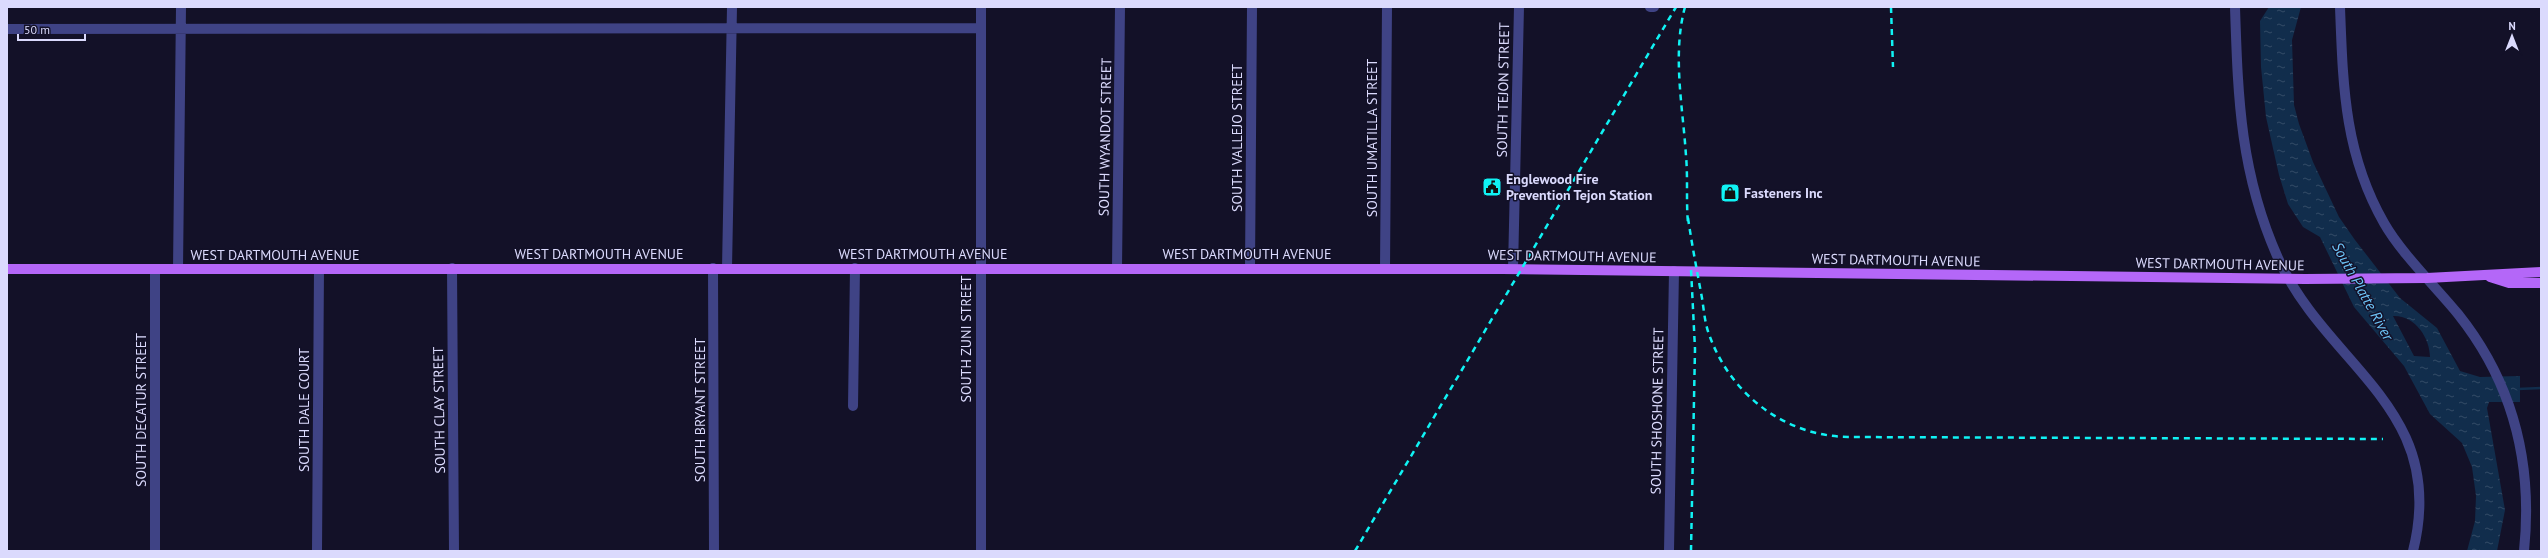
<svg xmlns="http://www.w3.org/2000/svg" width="2548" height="558" font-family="'PT Sans',sans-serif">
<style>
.water{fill:url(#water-ripples);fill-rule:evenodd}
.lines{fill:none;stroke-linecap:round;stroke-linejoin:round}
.stream{stroke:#112d4c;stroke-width:2.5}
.minor{stroke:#3f4385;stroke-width:10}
.major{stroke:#b467f8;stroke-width:10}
.rail{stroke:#10f3f4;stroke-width:2.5;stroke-dasharray:6 5;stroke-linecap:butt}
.labels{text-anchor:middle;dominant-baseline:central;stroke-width:3;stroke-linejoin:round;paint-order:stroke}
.street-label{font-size:14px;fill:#dbdafd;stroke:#131128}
.poi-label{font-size:14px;font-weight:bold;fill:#dbdafd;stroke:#131128;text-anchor:start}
.water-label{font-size:15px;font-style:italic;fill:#6dc5f8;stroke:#131128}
</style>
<defs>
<pattern id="water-ripples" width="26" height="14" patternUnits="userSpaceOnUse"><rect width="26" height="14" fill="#112d4c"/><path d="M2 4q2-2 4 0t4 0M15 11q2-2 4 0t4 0" fill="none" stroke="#334b67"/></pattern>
</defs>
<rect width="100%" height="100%" fill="#131128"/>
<!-- water -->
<path class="water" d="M2269,7H2301L2292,40L2294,105L2299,124L2313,162L2339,217L2355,240L2400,298L2437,328L2460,371L2480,377L2520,376V402H2489L2487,408L2505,510L2497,551H2467L2475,521L2476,496L2472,467L2462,443L2430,414L2404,366L2354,307L2320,237L2303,227L2288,204L2279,175L2266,117L2261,67L2260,21ZM2393,316C2415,315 2430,338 2430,357L2414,356Z"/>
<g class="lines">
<!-- stream -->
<path class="stream" d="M2518,389L2541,388"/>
<!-- minor -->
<path class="minor" d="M981,7V551
M1650,7H1654
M2235,7C2238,98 2240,173 2278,258C2327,367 2449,408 2413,551
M2340,7C2343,85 2344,153 2384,223C2401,253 2435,286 2458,314C2513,383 2533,464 2524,551
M7,29L981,28
M452,268L454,551
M713,268L714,551
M727,268L732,7
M1117,268L1120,7
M1250,268L1252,7
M178,269L181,7
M1385,269L1387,7
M1513,269L1519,7
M853,406L855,268
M155,551V269
M317,551L319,269
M1669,551L1674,271"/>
<!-- major -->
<path class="major" d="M7,269H1502L2305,279L2427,278L2541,272
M2490,277L2509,283H2541"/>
<!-- rail -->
<path class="rail" d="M1685,7C1672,54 1683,108 1686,156C1688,178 1686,201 1688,223
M1891,7L1893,67
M1688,218C1692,245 1697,271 1702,298C1704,311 1705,325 1710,337C1732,396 1786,436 1848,437L2383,439
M1355,551L1676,7
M1691,551L1695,349L1691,269"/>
</g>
<!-- icons -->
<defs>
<g id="civic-square" transform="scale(1)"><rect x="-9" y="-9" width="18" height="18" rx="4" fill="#10f3f4" stroke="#131128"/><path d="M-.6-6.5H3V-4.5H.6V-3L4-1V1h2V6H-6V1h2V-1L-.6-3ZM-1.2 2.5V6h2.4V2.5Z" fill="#111"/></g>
<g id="shop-square" transform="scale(1)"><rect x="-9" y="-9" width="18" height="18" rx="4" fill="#10f3f4" stroke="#131128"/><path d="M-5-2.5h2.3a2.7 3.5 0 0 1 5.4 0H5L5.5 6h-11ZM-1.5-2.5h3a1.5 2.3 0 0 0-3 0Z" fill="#111"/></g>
</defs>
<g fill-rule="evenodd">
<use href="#civic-square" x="1492" y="187"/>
<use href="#shop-square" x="1730" y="193"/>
</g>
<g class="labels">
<!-- street labels -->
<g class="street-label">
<text transform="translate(1503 90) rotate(-89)">SOUTH TEJON STREET</text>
<text transform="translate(1105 137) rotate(-89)">SOUTH WYANDOT STREET</text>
<text transform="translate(1237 138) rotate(-90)">SOUTH VALLEJO STREET</text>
<text transform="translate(1372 138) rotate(-90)">SOUTH UMATILLA STREET</text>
<text x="599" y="254">WEST DARTMOUTH AVENUE</text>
<text x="923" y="254">WEST DARTMOUTH AVENUE</text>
<text x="1247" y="254">WEST DARTMOUTH AVENUE</text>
<text x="275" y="255">WEST DARTMOUTH AVENUE</text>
<text transform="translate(1572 256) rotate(1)">WEST DARTMOUTH AVENUE</text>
<text transform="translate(1896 260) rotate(1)">WEST DARTMOUTH AVENUE</text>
<text transform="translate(2220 264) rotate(1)">WEST DARTMOUTH AVENUE</text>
<text transform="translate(966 339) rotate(-90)">SOUTH ZUNI STREET</text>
<text transform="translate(141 410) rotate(-90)">SOUTH DECATUR STREET</text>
<text transform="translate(304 410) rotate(-90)">SOUTH DALE COURT</text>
<text transform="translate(439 410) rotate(-91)">SOUTH CLAY STREET</text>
<text transform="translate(700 410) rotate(-90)">SOUTH BRYANT STREET</text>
<text transform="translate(1657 411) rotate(-89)">SOUTH SHOSHONE STREET</text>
</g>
<!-- poi labels -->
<g class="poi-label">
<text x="1506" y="179">Englewood Fire<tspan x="1506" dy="16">Prevention Tejon Station</tspan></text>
<text x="1744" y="193">Fasteners Inc</text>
</g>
<!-- water labels -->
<g class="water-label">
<text transform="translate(2363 291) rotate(61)">South Platte River</text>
</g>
</g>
<!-- border -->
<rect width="2548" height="558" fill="none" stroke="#dbdafd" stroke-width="16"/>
<!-- north arrow -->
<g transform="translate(2512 36)" stroke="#131128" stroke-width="3" paint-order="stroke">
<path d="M0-3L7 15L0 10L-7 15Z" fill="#dbdafd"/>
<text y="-6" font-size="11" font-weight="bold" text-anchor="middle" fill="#dbdafd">N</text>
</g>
<!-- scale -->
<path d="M18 34v6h67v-6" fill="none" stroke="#dbdafd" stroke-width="2"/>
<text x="24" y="34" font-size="12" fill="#dbdafd" stroke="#131128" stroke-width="3" paint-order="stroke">50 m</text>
</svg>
